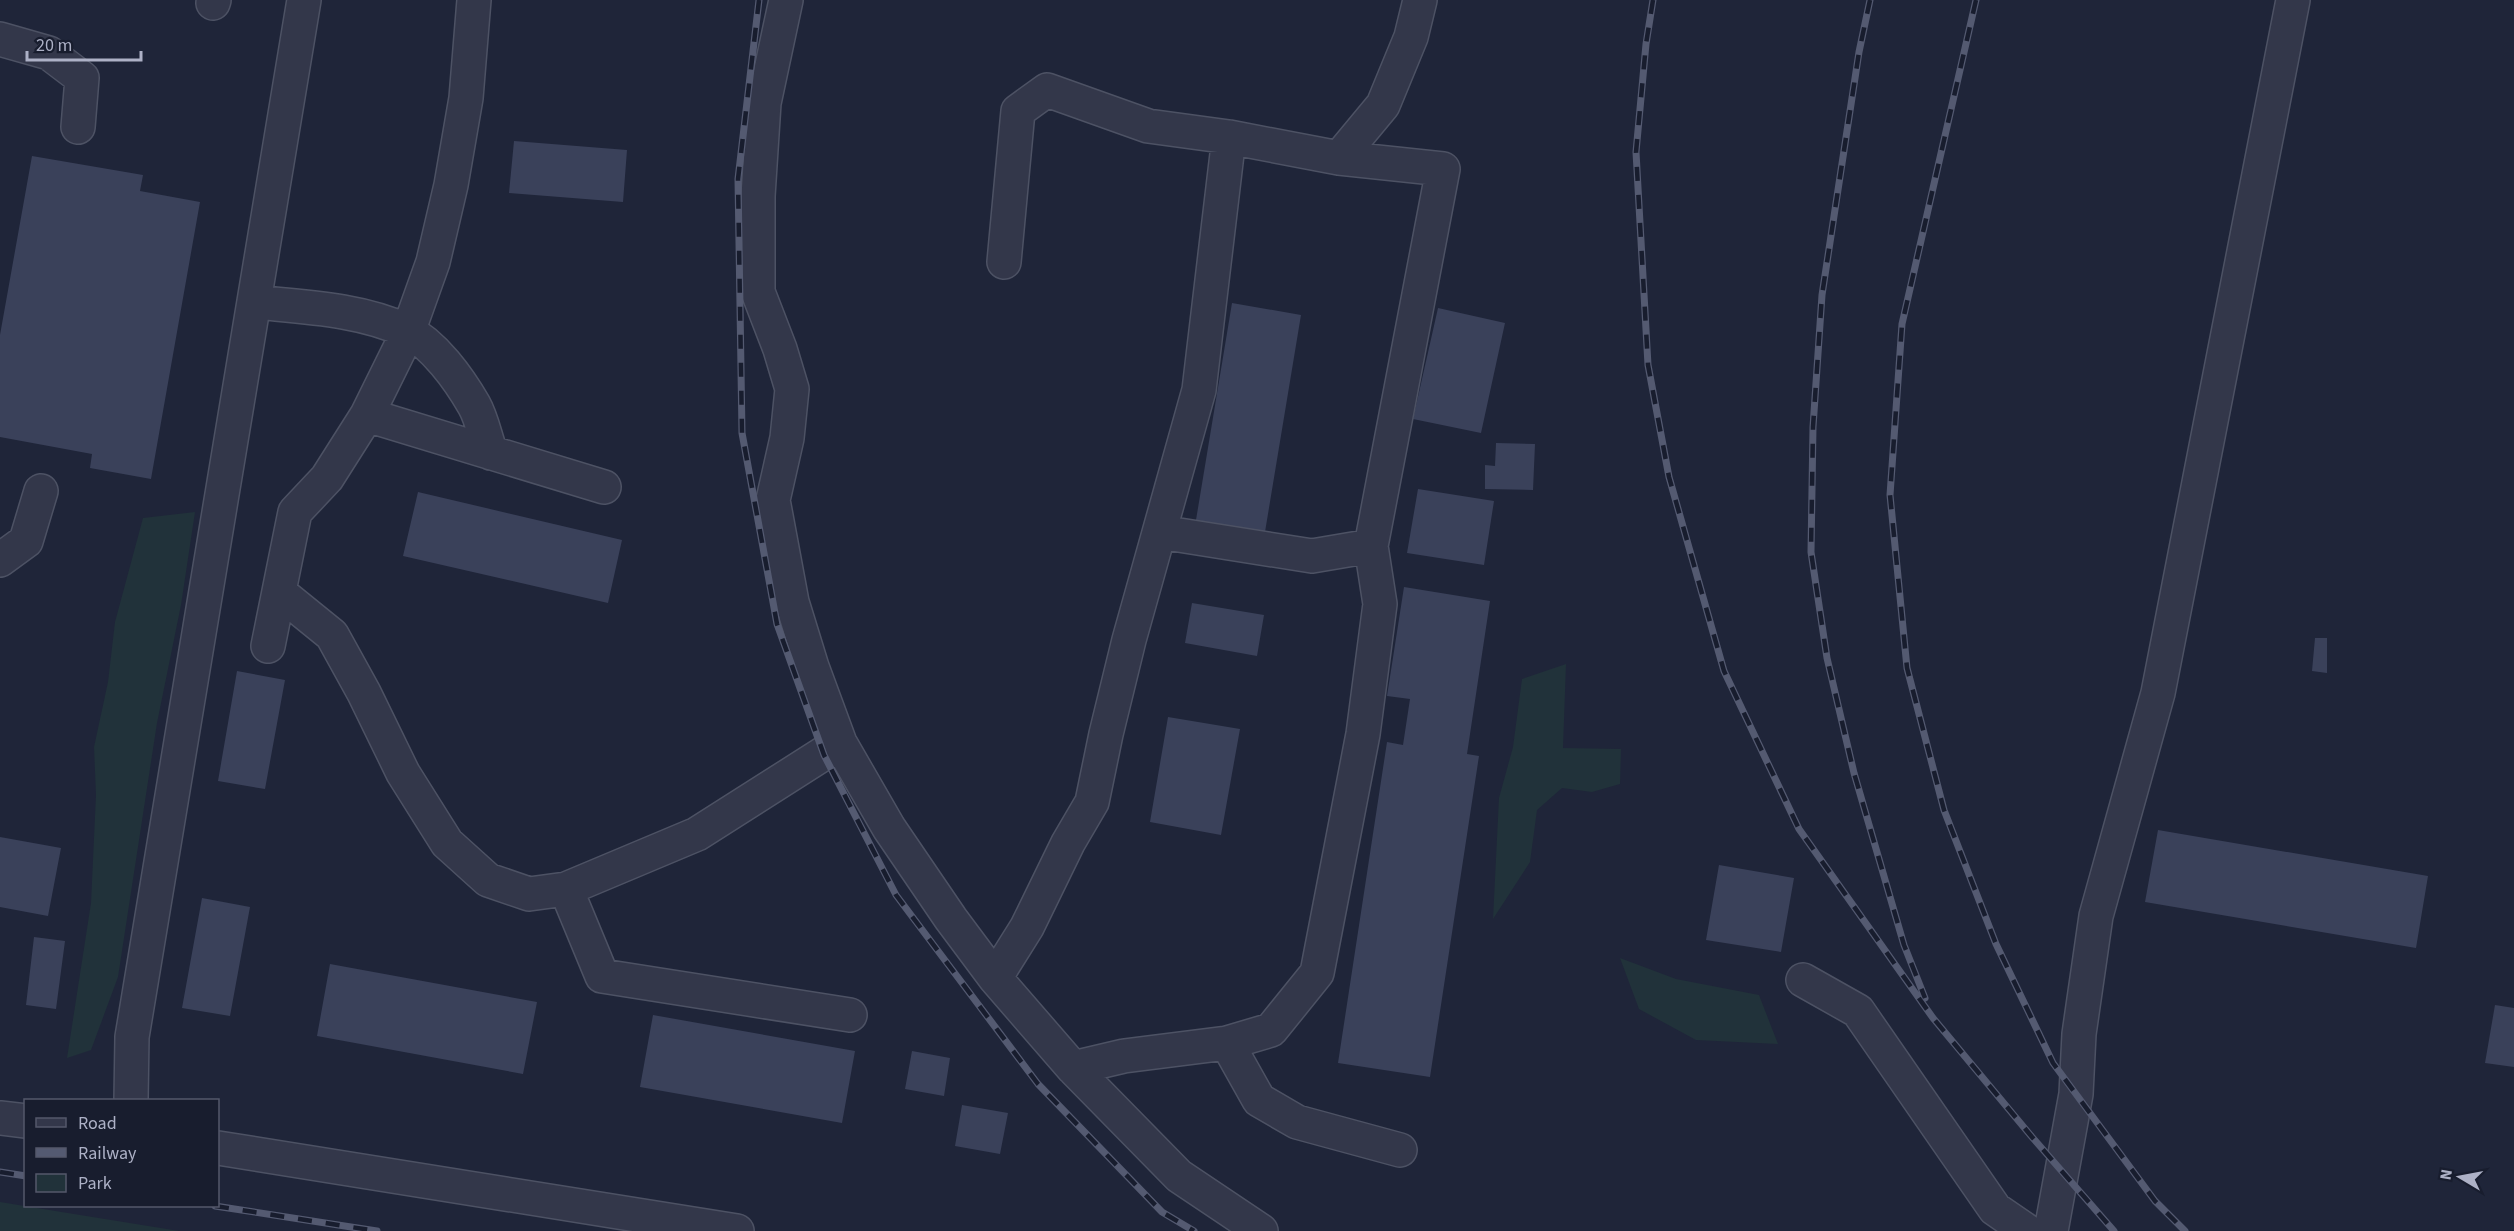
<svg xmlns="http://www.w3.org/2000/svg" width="2514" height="1231" font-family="'Source Sans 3',sans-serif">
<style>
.green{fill:#21323a}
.building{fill:#3a415a}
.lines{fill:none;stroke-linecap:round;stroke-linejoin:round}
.minor-casing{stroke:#4d5264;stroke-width:36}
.minor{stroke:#33374a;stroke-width:33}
.rail-casing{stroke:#545a71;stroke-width:7}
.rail{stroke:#181d2e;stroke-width:4.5;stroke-dasharray:14;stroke-linecap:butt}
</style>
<rect width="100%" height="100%" fill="#1f2539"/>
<!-- green -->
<path class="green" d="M195,512L181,605L157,723L118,977L91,1050L67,1058L91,903L96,795L94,747L108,682L115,622L143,518Z
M1566,664L1563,748L1621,749L1620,784L1592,792L1562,788L1537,810L1530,862L1493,919L1499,798L1513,747L1522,679Z
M1620,958L1676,979L1759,995L1778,1044L1696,1040L1639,1009Z
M0,1202L179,1231H0Z"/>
<!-- building -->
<path class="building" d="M514,141L627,150L623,202L509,193Z
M32,156L143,175L140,191L200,202L151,479L90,468L92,454L0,437V335Z
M1232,303L1301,315L1265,532L1196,520Z
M1438,308L1505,323L1481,433L1413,419Z
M1496,443L1535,444L1533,490L1485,489V465L1495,466Z
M1418,489L1494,501L1484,565L1407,553Z
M418,492L622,540L608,603L403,556Z
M1404,587L1490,601L1467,754L1479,756L1430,1077L1338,1063L1387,742L1403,745L1410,699L1387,696Z
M1192,603L1264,615L1257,656L1185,643Z
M2315,638H2327V673L2312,671Z
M237,671L285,680L265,789L218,781Z
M1168,717L1240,729L1221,835L1150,822Z
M2158,830L2428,876L2416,948L2145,902Z
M0,837L61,848L48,916L0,907Z
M1719,865L1794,878L1781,952L1706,940Z
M202,898L250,907L230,1016L182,1008Z
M34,937L65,941L56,1009L26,1005Z
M330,964L537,1002L523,1074L317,1036Z
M2495,1005L2514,1008V1067L2485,1063Z
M653,1015L855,1051L842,1123L640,1087Z
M912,1051L950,1058L944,1096L905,1089Z
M962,1105L1008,1113L1000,1154L955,1146Z"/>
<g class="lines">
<!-- minor casing -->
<g class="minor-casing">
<path id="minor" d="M786,0L764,103L758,196V292L780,349L792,389L787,438L773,500L792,602L812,667L840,743L889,828L951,919L995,978L1073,1068L1179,1176L1261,1231
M213,3L214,0
M0,39L49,53L82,78L78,127
M1339,158L1383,105L1411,37L1420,0
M1004,262L1018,111L1047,90L1148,126L1229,137L1339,158L1443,169L1371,546L1380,604L1363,734L1317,973L1271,1030L1227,1043L1124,1056L1073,1068
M254,302C304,307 360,309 407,331C434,344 459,379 474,405C482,419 485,437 491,453
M367,415L604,487
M1160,532L1312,556L1371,546
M0,560L26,541L41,491
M279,592L332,635L364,693L403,773L447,843L488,880L529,894L566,889L697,834L840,743
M268,646L295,512L327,478L367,415L408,332L433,262L451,185L466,98L474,0
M566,889L602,976L850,1015
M995,978L1027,927L1068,843L1092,802L1106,734L1129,640L1199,390L1229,137
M1803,980L1858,1011L1995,1209L2027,1231
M1227,1043L1259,1100L1297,1122L1400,1150
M131,1100L132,1037L304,0
M0,1118L26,1121
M218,1148L737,1231
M2051,1231L2076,1094L2079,1034L2096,916L2158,693L2293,0"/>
</g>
<!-- minor -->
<use href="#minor" class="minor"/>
<!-- rail casing -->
<g class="rail-casing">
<path id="rail" d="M759,0L738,179L742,433L777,624L824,755L896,895L1038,1084L1162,1212L1194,1231
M1653,0L1646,44L1636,152L1648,365L1669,477L1724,671L1799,829L1933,1018L2032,1137L2114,1231
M1870,0L1859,52L1822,295L1813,427L1811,552L1827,658L1854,773L1904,945L1925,998
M1976,0L1902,324L1890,495L1907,668L1944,810L1996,944L2053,1063L2155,1201L2185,1231
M0,1172L26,1176
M215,1206L377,1231"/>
</g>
<!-- rail -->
<use href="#rail" class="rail"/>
</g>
<!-- legend -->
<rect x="24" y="1099" width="195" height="108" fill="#181d2e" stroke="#54586b" stroke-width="1.5"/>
<rect x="36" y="1118" width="30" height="9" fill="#33374a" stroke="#54586b" stroke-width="1.5"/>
<text x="78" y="1129" font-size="18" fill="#adb1c6">Road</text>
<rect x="36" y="1148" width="30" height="9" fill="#545a71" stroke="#54586b" stroke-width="1.5"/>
<text x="78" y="1159" font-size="18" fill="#adb1c6">Railway</text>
<rect x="36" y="1174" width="30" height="18" fill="#21323a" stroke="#54586b" stroke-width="1.5"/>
<text x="78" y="1189" font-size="18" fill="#adb1c6">Park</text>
<!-- north arrow -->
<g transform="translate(2460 1177) rotate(280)" stroke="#181d2e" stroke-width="4.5" paint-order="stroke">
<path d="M0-4.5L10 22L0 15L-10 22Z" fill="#adb1c6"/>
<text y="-9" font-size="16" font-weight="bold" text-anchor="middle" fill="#adb1c6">N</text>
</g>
<!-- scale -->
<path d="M27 51v9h114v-9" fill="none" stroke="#adb1c6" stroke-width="3"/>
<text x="36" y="51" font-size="18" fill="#adb1c6" stroke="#181d2e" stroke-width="4.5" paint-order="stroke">20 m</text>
</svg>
